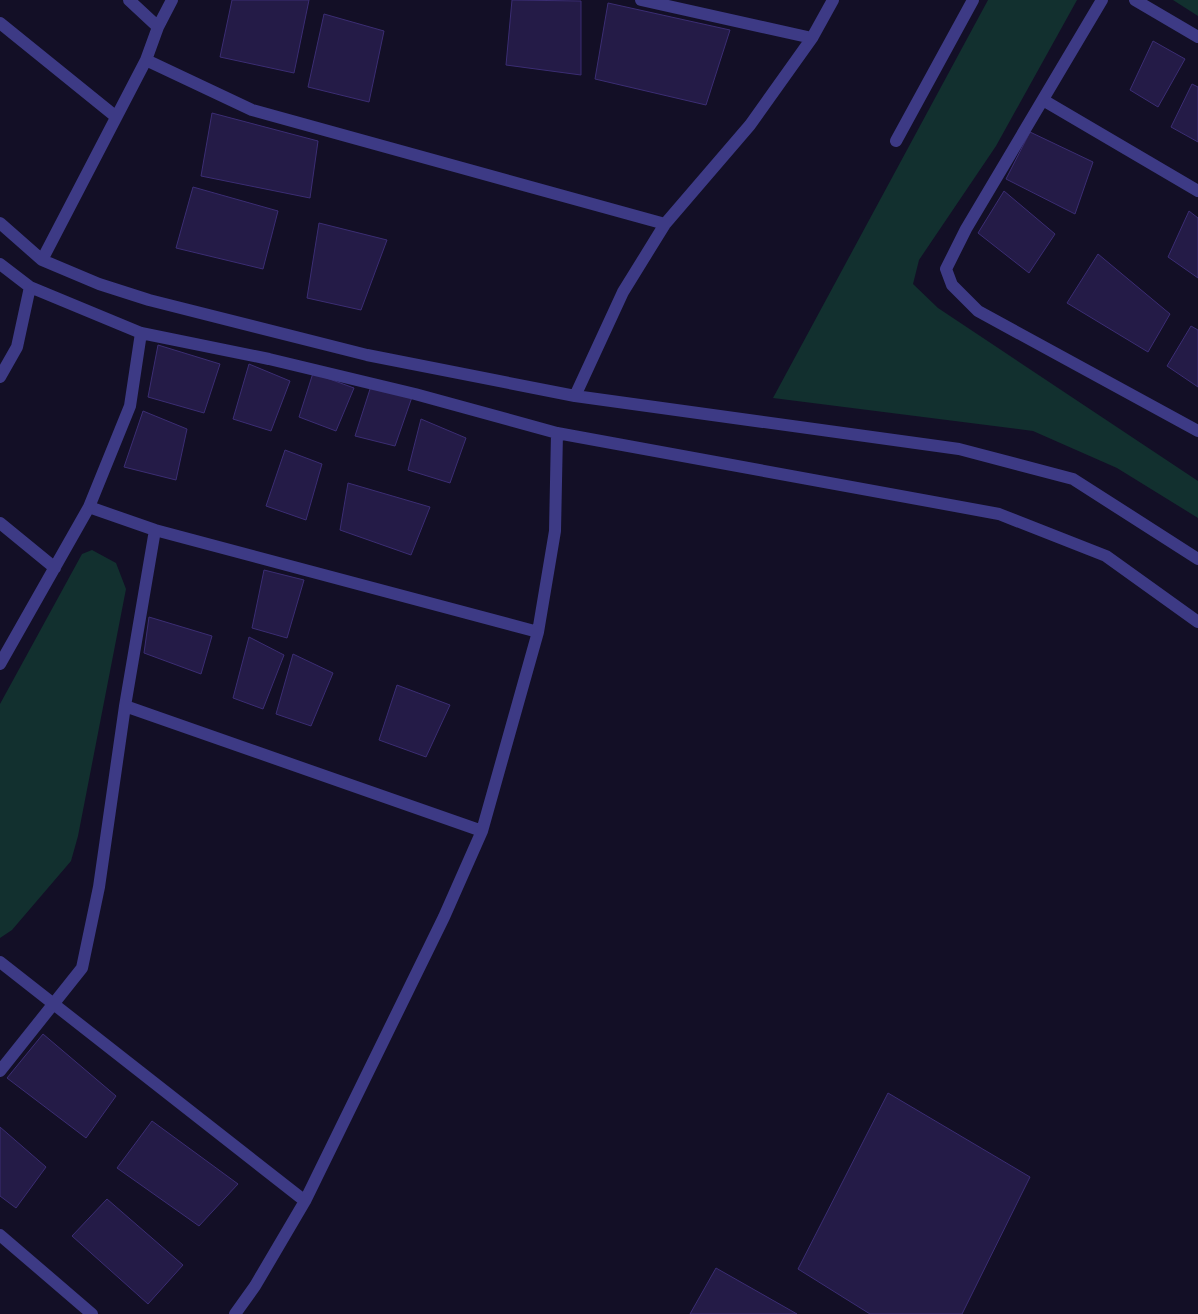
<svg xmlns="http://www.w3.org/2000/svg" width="1198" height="1314" font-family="'Fira Sans Condensed',sans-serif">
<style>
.green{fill:#12302f}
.building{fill:#241b47;stroke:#3b2d73}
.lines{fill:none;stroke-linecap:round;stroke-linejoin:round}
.minor{stroke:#3d3a85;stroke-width:12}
</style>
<rect width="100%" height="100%" fill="#130f26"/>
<!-- green -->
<path class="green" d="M988,0H1077L996,146L919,260L913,284L938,308L1198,481V518L1117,468L1033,431L773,398Z
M1173,0H1198V16Z
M92,550L116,563L126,589L78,836L71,861L12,930L0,938V704L82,554Z"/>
<!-- building -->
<path class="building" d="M232,0H309L294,73L220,57Z
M512,0L581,1V75L506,65Z
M608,3L730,30L706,105L595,79Z
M324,14L384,31L369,102L308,87Z
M1153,41L1185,59L1158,107L1130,90Z
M1192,84L1198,87V142L1171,127Z
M212,113L318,141L310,198L201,176Z
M1030,132L1093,162L1075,214L1006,179Z
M193,187L278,211L263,269L176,248Z
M1004,191L1055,234L1029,273L978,233Z
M1189,211L1198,218V278L1168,257Z
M319,223L387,240L361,310L307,298Z
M1098,254L1170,314L1148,352L1067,303Z
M1191,326L1198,330V387L1167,366Z
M158,345L220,364L204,413L148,397Z
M249,364L290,381L271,431L233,419Z
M313,373L354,388L336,431L299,417Z
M371,386L412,397L395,446L355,436Z
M143,411L187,429L176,480L124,467Z
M421,419L466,438L450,483L408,470Z
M285,450L322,464L306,520L266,506Z
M348,483L430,507L411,555L340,530Z
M264,570L304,580L287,638L252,628Z
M149,617L212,636L201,674L144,653Z
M249,637L284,655L263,709L233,698Z
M293,654L333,673L311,726L276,714Z
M397,685L450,705L426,757L379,740Z
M43,1034L116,1096L86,1138L7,1078Z
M888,1093L1030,1177L962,1314H870L798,1269Z
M152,1121L238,1184L199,1226L117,1168Z
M0,1127L46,1167L16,1208L0,1196Z
M107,1199L183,1265L148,1304L72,1236Z
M716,1268L797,1314H690Z"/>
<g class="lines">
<!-- minor -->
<path class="minor" d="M129,0L158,27
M641,0L812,38
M1102,0L966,229L946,269L952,285L978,311L1198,431
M1135,0L1198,37
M0,23L115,116
M146,60L252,110L665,224
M1043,100L1198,191
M896,141L973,0
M0,223L42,260L99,284L149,300L367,355L575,396L959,449L1073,479L1198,559
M42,260L146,60L158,27L172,0
M0,264L30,287L141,333L269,359L415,394L557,433L999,514L1106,556L1198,622
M0,377L17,347L30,287
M575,396L623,292L665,224L750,125L812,38L833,0
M89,507L155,530L538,632
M0,523L55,568
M0,664L89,507L130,406L141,333
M125,706L482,831
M0,962L305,1201
M0,1071L82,968L99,887L125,706L155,530
M0,1235L92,1314
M235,1314L255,1286L305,1201L444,917L482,831L538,632L555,531L557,433"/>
</g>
</svg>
